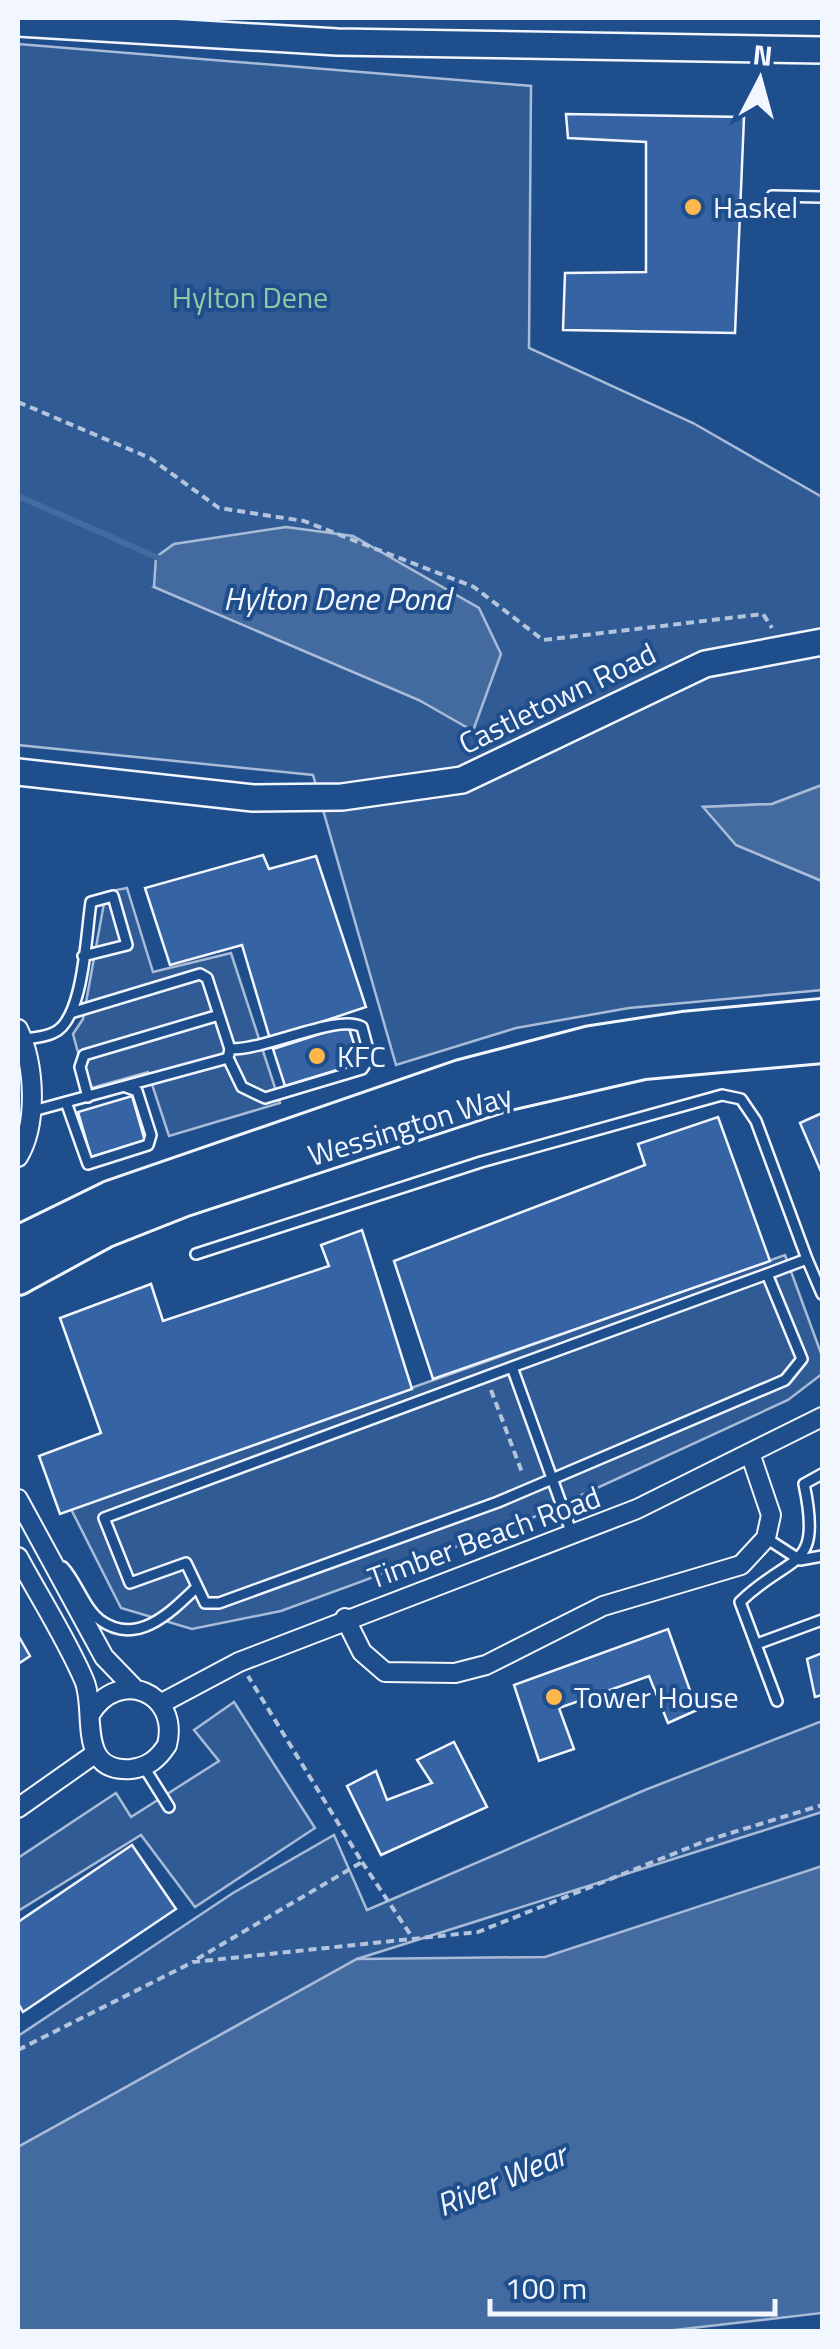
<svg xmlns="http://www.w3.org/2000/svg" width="840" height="2349" font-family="'Titillium Web',sans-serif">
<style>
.built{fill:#305b95;stroke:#a8bbd7;stroke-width:2.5;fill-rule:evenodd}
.water{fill:#446ba0;stroke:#a8bbd7;stroke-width:2.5}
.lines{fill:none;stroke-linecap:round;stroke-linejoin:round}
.stream{stroke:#446ba0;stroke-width:6}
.building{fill:#3563a3;stroke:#f2f6ff;stroke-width:2.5}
.lane-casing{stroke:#f2f6ff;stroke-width:14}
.street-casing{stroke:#f2f6ff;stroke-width:22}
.secondary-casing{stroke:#f2f6ff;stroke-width:30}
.highway-casing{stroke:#f2f6ff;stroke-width:38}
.path{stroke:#b3c4dc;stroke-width:4;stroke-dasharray:8 5;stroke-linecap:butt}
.lane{stroke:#1f4e8c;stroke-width:9}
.street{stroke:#1f4e8c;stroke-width:18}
.secondary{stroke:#1f4e8c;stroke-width:25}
.highway{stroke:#1f4e8c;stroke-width:32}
.poi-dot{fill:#ffb74d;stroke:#1f4e8c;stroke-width:4}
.labels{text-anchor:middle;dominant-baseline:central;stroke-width:8;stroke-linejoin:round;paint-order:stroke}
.poi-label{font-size:30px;fill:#f2f6ff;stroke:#1f4e8c;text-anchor:start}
.park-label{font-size:30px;fill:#97c8a6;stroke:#1f4e8c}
.street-label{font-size:30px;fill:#f2f6ff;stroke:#1f4e8c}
.water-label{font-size:32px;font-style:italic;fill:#f2f6ff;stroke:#1f4e8c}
</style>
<rect width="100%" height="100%" fill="#1f4e8c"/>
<!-- built -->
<path class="built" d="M18,44L531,86L529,348L693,423L822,497V785L772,804L704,807L736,845L822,881V990L629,1008L516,1028L396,1065L313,775L18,745ZM286,527L473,730L419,700L154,587Z
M127,888L153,972L231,953L280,1103L169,1136L148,1072L88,1089L73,1034L83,1019L106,892Z
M785,1255L822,1356V1374L788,1400L521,1523L281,1611L192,1629L121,1608L71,1509Z
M234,1702L315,1828L195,1907L141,1835L18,1911V1858L116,1793L131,1817L219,1761L194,1730Z
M822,1721V1812L357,1959L18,2147V2036L233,1893L334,1835L367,1910L645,1790Z"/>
<!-- water -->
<path class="water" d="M286,527L353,536L479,608L501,654L473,731L419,700L154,587L156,557L174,544Z
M822,785V881L736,845L703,807L772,804Z
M822,1866V2313L657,2332L18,2331V2147L357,1959L545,1957Z"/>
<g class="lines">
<!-- stream -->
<path class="stream" d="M18,496L163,560"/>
</g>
<!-- building -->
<path class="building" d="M566,114L744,117L735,333L563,330L565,273L646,272V142L568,138Z
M263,855L269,869L316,856L366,1007L270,1039L242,945L170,965L145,888Z
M348,1025L360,1063L285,1086L273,1049Z
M132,1096L145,1141L91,1157L78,1112Z
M822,1113V1174L800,1123Z
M718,1117L770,1261L433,1379L394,1261L645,1165L638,1144Z
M362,1230L412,1389L60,1514L39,1456L101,1433L60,1318L151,1284L163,1321L329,1266L321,1245Z
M668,1629L697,1710L668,1723L649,1676L559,1708L574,1749L539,1761L514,1685Z
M18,1635L30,1656L18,1664Z
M822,1653V1695L815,1697L807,1659Z
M454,1742L487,1807L381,1855L347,1786L376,1771L387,1800L432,1783L417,1760Z
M132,1845L176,1909L23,2012L18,2003V1922Z"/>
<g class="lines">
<!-- lane casing -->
<g class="lane-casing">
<path id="lane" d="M772,196L822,197
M23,1039C32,1038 45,1037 53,1033C84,1021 86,933 91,902L113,896L127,945L83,956
M228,1058L242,1087L265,1098L362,1069L370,1057L362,1027C338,1013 267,1050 230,1049
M88,1097L80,1067L84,1055L219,1015
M66,1102L88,1164L148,1145L151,1135L137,1091L126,1087
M33,1111L228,1058L230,1049L207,978L200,974L74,1012
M196,1254L481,1162L722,1095L741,1099L756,1121L807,1259
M767,1274L807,1259L822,1294
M512,1367L104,1518L130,1583L186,1563L205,1603H219L498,1502L785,1380L802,1359L767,1274L512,1367L572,1534
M766,1538L800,1560L822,1556
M63,1567C77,1582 84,1608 100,1620C137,1647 171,1612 196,1588
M757,1644L822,1620
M777,1701L740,1602C791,1552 823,1573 804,1484L822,1474
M144,1767L169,1807"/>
</g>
<!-- street casing -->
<g class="street-casing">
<path id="street" d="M18,1029C35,1064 38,1124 18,1157
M18,1499L104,1657L133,1687
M18,1557C40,1598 66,1638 84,1680C97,1709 75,1773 131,1769C148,1767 158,1759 167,1745C180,1692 119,1668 91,1713
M345,1618L362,1652L385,1672L455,1673L486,1665L603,1606L741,1565L766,1538L771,1515L750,1453
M162,1703L239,1662L637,1509L822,1417
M18,1808L96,1753"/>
</g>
<!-- secondary casing -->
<g class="secondary-casing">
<path id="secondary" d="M18,23L337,42L822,50
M18,772L253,798L342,797L462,780L705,664L822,642"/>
</g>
<!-- highway casing -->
<g class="highway-casing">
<path id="highway" d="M18,1243L110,1198L461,1077L591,1043L683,1029L822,1016
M18,1278L106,1230L182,1200L504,1094L644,1062L822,1046"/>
</g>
<!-- path -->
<path class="path" d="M18,402L150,458L219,508L304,521L474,587L543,640L763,614L772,628
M491,1390L523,1475
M362,1862L412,1937
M197,1959L362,1862L248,1676
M18,2050L193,1962L478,1932L708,1840L822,1805"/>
<!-- lane -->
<use href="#lane" class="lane"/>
<!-- street -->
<use href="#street" class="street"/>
<!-- secondary -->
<use href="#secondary" class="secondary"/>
<!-- highway -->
<use href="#highway" class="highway"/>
</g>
<!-- markers -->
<g class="poi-dot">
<circle cx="693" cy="207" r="10"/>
<circle cx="317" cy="1056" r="10"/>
<circle cx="554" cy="1697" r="10"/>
</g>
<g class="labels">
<!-- poi labels -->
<g class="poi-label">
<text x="713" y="207">Haskel</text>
<text x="337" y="1056">KFC</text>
<text x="574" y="1697">Tower House</text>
</g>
<!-- park labels -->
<g class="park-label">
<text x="250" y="297">Hylton Dene</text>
</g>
<!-- street labels -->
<g class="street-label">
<text transform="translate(557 698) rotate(-26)">Castletown Road</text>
<text transform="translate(410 1125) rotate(-17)">Wessington Way</text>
<text transform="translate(484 1537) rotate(-20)">Timber Beach Road</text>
</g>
<!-- water labels -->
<g class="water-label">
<text x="337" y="598">Hylton Dene Pond</text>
<text transform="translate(501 2179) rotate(-23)">River Wear</text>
</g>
</g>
<!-- border -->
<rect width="840" height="2349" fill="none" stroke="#f2f6ff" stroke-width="40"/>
<!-- north arrow -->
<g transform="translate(760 80) rotate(6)" stroke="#1f4e8c" stroke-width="8" paint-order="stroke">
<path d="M0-8L18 38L0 25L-18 38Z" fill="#f2f6ff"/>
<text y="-15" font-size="28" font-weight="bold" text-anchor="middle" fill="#f2f6ff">N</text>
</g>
<!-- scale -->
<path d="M490 2299v15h285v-15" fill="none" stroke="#f2f6ff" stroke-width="5"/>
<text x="505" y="2299" font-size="30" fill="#f2f6ff" stroke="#1f4e8c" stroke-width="8" paint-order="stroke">100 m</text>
</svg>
